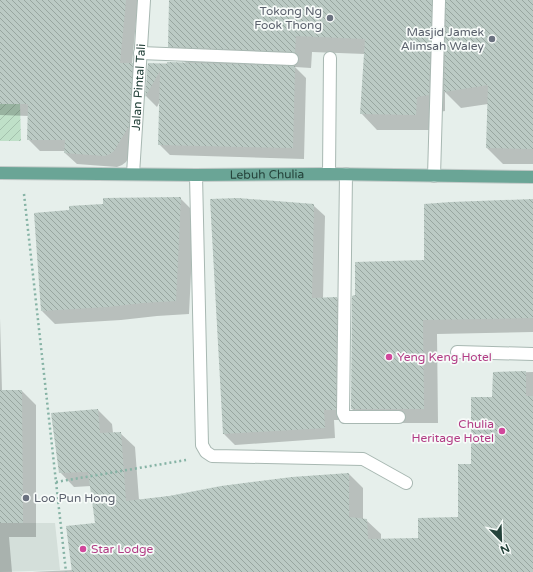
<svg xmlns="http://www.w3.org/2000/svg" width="533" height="572" font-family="'Varela Round',sans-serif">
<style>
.built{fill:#d4dfda}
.garden{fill:url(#garden-furrows)}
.shadow{fill:#0003}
.building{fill:url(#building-back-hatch)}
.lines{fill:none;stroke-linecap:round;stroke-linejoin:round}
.minor-casing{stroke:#a8b8b2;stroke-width:14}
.major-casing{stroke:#c2cac8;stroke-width:14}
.path{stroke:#86b3a5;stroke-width:2.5;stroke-dasharray:2 3;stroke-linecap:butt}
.minor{stroke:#fff;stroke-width:12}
.major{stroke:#6aa596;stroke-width:12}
.worship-dot{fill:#6b7280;stroke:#f7fbf9;stroke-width:1.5}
.hotel-dot{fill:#d1479c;stroke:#f7fbf9;stroke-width:1.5}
.labels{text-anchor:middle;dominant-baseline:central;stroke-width:3.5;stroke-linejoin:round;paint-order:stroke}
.worship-label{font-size:12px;fill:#5b616d;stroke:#f7fbf9;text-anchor:end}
.street-label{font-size:12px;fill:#24423a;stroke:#f7fbf9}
.hotel-label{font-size:12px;fill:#b23c85;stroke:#f7fbf9;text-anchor:start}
</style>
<defs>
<pattern id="garden-furrows" width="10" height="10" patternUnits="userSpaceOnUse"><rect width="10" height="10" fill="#bfe0c8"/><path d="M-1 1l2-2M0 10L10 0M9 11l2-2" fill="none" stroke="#a4c1ad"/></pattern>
<pattern id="building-back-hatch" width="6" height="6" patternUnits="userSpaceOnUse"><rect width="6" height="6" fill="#bbcac4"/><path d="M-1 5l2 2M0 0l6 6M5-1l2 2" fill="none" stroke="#98a6a0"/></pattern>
</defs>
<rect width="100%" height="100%" fill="#e6efeb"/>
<!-- built -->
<path class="built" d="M0,523H55L60,570L0,572Z"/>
<!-- garden -->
<path class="garden" d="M0,104H20L21,141H0Z"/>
<!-- shadow -->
<path class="shadow" d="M0,0H138L132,64L144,75L140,138L126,162L122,165L117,167L77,164L65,153V151H40L28,139L29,116L0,115Z
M170,0H533V164H503L487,148L488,104L461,108L445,92V111L433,113L432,130H377L361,113L365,54L312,52L311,68L295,67L306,78L304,159L170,155L159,144L160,101L157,107L146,96L148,64L186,63L169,46Z
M180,198L194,212L189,314L157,316L121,320L55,324L42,311Z
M533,200V332L437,334L438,423H366L352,409L353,296L425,261Z
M313,205L325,216L323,298H337L348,309L346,420H334L335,438L235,445L224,434Z
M0,318L2,391H22L36,405V537H9L12,572H0Z
M533,372V572H32L73,570L96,524L91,486L74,487L60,472L98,410L112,424L113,433H120L135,447L139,500L349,474L363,488V520H366L381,534V539H419L459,518L472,465L493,398L494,373Z"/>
<!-- building -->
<path class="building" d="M0,0H126L120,63H133L129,126L114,151L110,154L105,156L64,153L65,140H27L28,104H0Z
M169,0H432L429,95L417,97L416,115L360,114L365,39L296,36L295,52L168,47Z
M446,0H533V149L486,148L488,85L444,92Z
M167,62L295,66L293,148L158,145L160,71L145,97L148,63L167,64Z
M181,197L176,301L143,303L107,307L41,311L34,213L69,210V206L103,204V198Z
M238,198L314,204L312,298L337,297L336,410H324L325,428L223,434L210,199Z
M533,199V318L423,320L424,409H351L352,296L355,295V262L424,260V204L451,202Z
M526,371V396H533V572H72L66,526L95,523L88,472L59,473L51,413L98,409L100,433L121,432L126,501L169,496L221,486L292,477L349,473V517L367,519L368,539L418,538V518L458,517V464H471V397H492L493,372Z
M0,390H22L23,523H0Z"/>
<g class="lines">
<!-- minor casing -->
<g class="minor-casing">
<g id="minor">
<path d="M140,53L292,59"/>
<path id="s1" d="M133,174L144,0"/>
<path d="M329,174L330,58"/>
<path d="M346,174L343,413L345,417H399"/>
<path d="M196,175L202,445L206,452L212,456L363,459L406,483"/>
<path d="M434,176L439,1"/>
<path d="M457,352L533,354"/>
</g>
</g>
<!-- major casing -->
<g class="major-casing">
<g id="major">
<path id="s2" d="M0,173L196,175L329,174L533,177"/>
</g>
</g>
<!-- path -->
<path class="path" d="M24,194L66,572
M56,482L186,460"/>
<!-- minor -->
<use href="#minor" class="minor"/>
<!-- major -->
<use href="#major" class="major"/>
</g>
<!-- markers -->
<g class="worship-dot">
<circle cx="330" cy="18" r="4"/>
<circle cx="492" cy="39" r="4"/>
<circle cx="26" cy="498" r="4"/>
</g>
<g class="hotel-dot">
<circle cx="389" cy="357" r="4"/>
<circle cx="502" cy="431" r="4"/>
<circle cx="83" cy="549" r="4"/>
</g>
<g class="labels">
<!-- worship labels -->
<g class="worship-label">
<text x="322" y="11">Tokong Ng<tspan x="322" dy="14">Fook Thong</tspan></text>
<text x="484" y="32">Masjid Jamek<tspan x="484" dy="14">Alimsah Waley</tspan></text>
<text x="34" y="498" text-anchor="start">Loo Pun Hong</text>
</g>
<!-- street labels -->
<g class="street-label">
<text stroke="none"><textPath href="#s1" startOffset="87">Jalan Pintal Tali</textPath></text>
<text stroke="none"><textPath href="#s2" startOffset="267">Lebuh Chulia</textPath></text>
</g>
<!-- hotel labels -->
<g class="hotel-label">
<text x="397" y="357">Yeng Keng Hotel</text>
<text x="494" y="424" text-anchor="end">Chulia<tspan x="494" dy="14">Heritage Hotel</tspan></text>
<text x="91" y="549">Star Lodge</text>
</g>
</g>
<!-- north arrow -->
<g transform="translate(501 540) rotate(157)" stroke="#f7fbf9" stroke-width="3" paint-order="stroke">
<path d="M0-3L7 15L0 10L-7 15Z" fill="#24423a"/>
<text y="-6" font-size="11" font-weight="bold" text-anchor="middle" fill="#24423a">N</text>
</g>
</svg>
